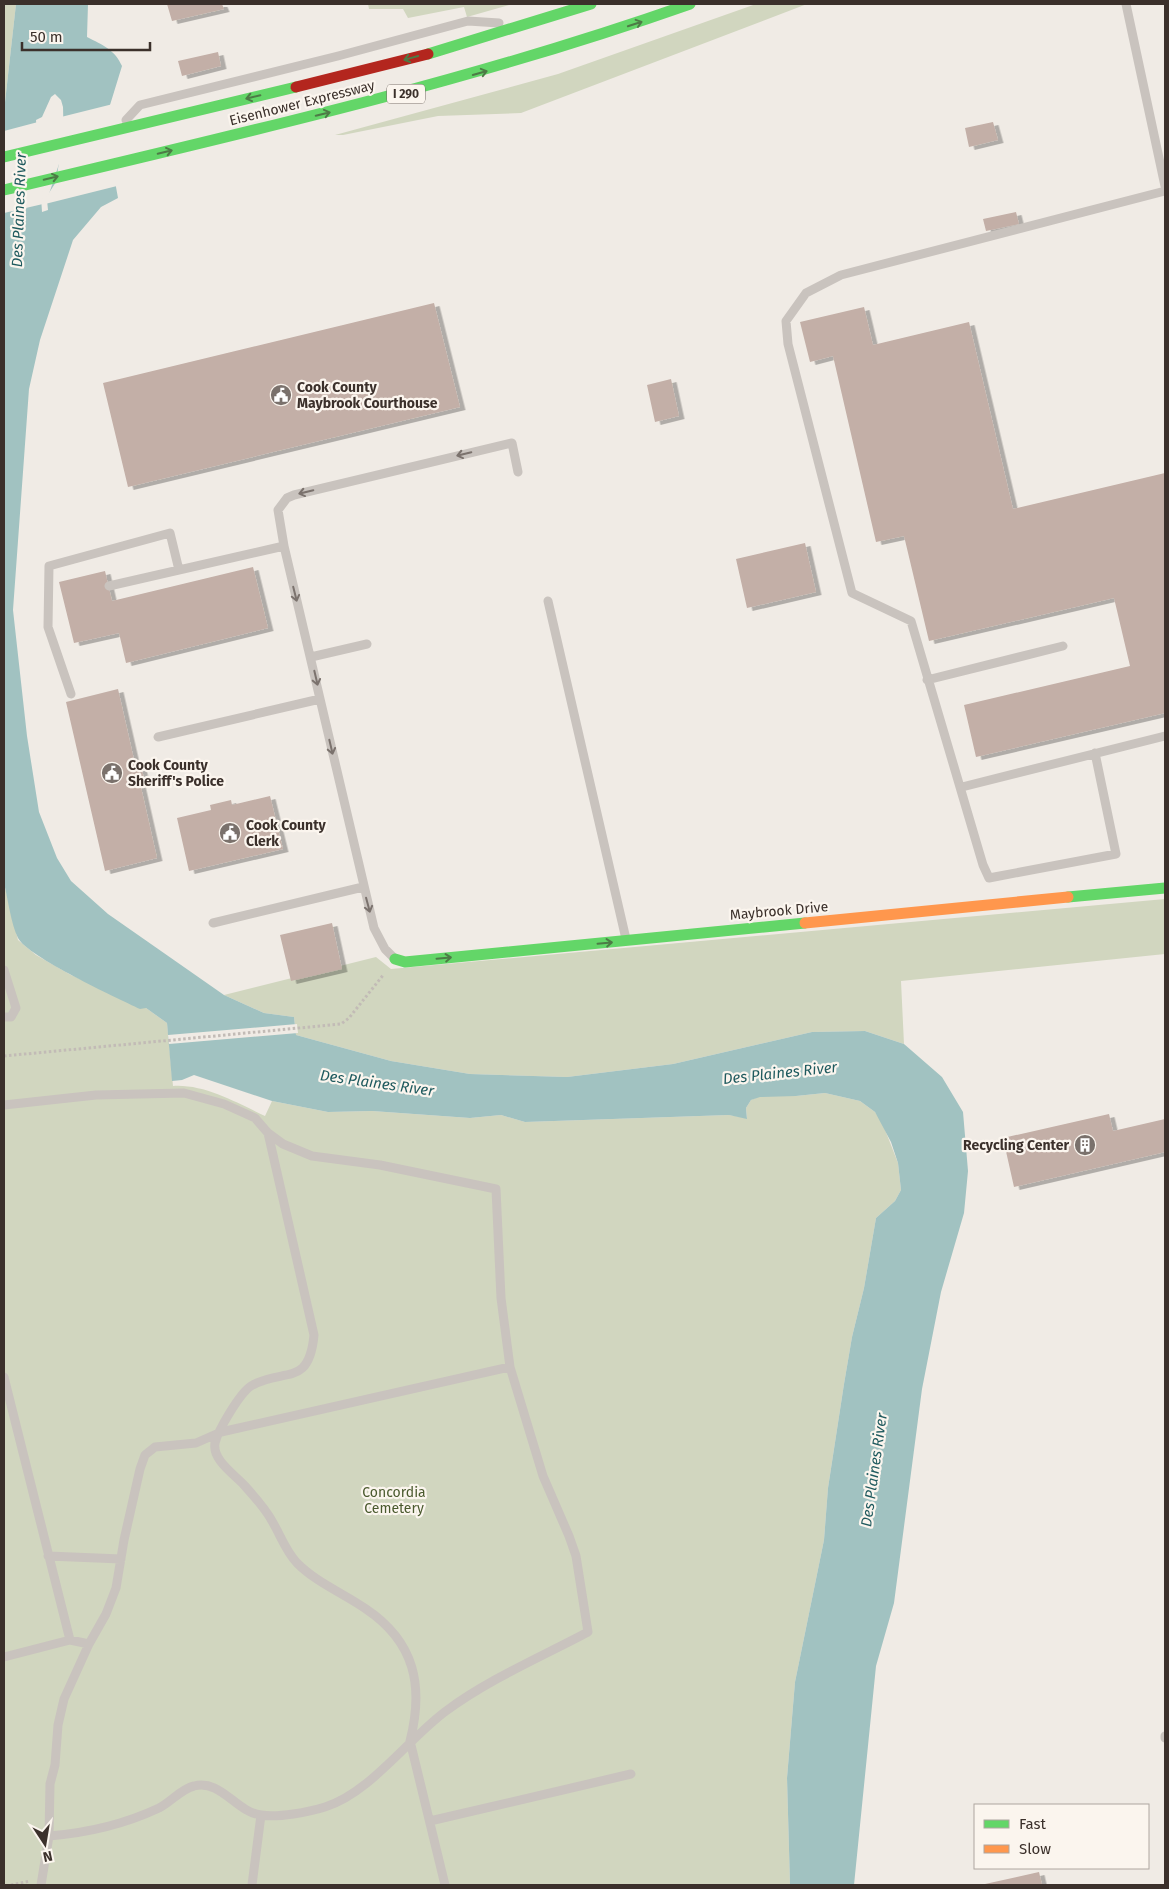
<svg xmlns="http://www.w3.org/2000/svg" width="1169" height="1889" font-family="'Fira Sans',sans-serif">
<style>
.green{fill:#d1d6bf}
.water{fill:#a1c2c1;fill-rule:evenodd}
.pier{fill:#f0ebe5}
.building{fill:#c3afa7;filter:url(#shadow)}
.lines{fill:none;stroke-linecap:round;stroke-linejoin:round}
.path{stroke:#c2bbb6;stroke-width:3;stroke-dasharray:2.5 2.5;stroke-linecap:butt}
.lane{stroke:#c9c3be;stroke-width:9}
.fast{stroke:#63d668;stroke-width:11}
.slow{stroke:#ff974d;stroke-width:11}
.jam{stroke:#b3261e;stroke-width:11}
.oneway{stroke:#4d7b46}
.oneway2{stroke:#7b726d}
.labels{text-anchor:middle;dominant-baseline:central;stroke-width:4.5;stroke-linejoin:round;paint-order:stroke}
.shield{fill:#fbf5ee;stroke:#756b66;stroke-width:1}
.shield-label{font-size:12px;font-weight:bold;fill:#3b302b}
.street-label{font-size:14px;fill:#3b302b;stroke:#fbf5ee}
.poi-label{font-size:14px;font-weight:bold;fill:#3b302b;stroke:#fbf5ee;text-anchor:start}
.park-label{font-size:14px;fill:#4a5a2e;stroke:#fbf5ee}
.water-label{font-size:15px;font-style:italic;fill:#1f5a5e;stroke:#fbf5ee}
</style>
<defs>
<filter id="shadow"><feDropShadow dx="5.5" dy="3" stdDeviation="0" flood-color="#0004"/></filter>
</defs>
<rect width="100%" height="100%" fill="#f0ebe5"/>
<!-- green -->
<path class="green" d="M4,4H16L4,111Z
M368,4H513L467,17L464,7L408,18L403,9H369Z
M756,4H807L521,113L438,116L343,135H335L558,74Z
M4,883L18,940L36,955L71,975L146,1008L167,1023L173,1086C205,1084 237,1103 265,1116L272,1101L328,1112L372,1111L470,1118L501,1115L525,1122L729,1115L747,1118L746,1108L751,1100L760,1096H796L825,1093L860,1101L875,1112L882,1122L898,1163L901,1190L895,1201L876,1218L864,1288L852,1337L844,1384L828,1488L824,1540L795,1682L787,1778L790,1885H4Z
M1165,899V954L901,981L904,1044L865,1031L812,1032L673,1064L567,1077L470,1074L391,1061L296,1035L294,1017L264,1013L224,995L376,957L391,969Z"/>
<!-- water -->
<path class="water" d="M16,4H88L87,37C103,45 115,50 122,66L110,105L116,187L118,198L101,207L73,240L40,340L29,389L13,610L27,736L39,812L57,858L71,881L108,914L224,995L264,1013L294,1017L296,1035L391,1061L470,1074L567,1077L673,1064L812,1032L865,1031L904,1044L942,1077L963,1112L968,1171L964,1213L941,1292L922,1389L894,1603L876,1666L854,1885H790L787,1778L795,1682L824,1540L828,1488L844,1384L852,1337L864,1288L876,1218L895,1201L901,1190L898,1163L891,1142L875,1112L860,1101L825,1093L796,1096L760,1097L751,1100L746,1108L747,1119L729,1115L525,1122L501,1115L470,1118L372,1111L328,1112L272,1101L194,1075L182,1080L172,1081L167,1023L146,1008L140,1009C117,998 28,957 18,938C11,924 8,899 4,883V111ZM55,94L61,100L63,107L64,149L47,200L48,210L42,212L36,120L42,117L51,97Z"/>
<!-- pier -->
<path class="pier" d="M113,104L117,186L45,204V199L56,182L61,149V117Z
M38,122L43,204L4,213V131Z
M297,1024L298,1033L169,1044L168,1035Z"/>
<!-- building -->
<path class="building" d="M167,4H222L224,9L172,21Z
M218,52L221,66L182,76L178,61Z
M993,122L998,140L969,147L965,128Z
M1016,212L1019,224L986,231L983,219Z
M434,303L460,407L128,487L103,383Z
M864,307L873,345L969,322L1013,509L1165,473V713L976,757L964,705L1130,666L1114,598L929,641L904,536L876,542L833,356L810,362L800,322Z
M671,379L679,416L655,422L647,385Z
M805,543L816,592L747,608L736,559Z
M253,567L268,628L126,663L119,633L74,643L59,582L105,571L112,601Z
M118,689L135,764L140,763L145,782L140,783L157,858L105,871L66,702Z
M270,796L283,849L189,871L177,818L211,810L210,805L231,800L232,805Z
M332,923L342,969L291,981L280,935Z
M1109,1114L1113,1131L1165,1119V1152L1014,1187L1003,1138Z
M1039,1872L1042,1885H985V1884Z"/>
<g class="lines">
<!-- path -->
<path class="path" d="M4,1056L341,1024L349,1018L384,974
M11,1885L30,1881"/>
<!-- lane -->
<path class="lane" d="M1126,4L1165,186
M126,120L140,105L338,56L468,21L499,23
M109,586L284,546
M548,601L626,939
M311,657L367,644
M927,680L1063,646
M71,694L48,627L49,566L170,533L179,570
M158,737L320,699
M1095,753L1116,854L989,878L983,865L911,621L852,593L788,344L786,321L806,293L841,275L1165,191
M962,787L1165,736
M213,923L363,887
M395,959L385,949L374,928L284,546L278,510L287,498L294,495L512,443L518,472
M4,970L16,1008L11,1017H4
M4,1105L96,1095L184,1093L224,1104L255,1118L268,1133L283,1144L312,1156L380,1165L496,1189L501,1298L510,1367L543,1476L569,1536L576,1556L588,1632C541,1657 489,1679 446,1711C408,1739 370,1793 325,1807C309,1812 278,1818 261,1815C236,1812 221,1779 194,1786C181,1789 171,1802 159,1808C125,1824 86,1833 49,1836L50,1784L55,1765L58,1725L64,1699L89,1644L106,1614L116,1588L124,1540L140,1469L145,1455L155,1447L196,1443L221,1432L510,1367
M268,1133L314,1335C309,1389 282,1367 251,1386C240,1393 218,1430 215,1443C212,1460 234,1474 244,1485C254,1496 265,1508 272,1521C281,1536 285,1550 297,1563C317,1583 343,1593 366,1609C415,1642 424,1686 410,1741L445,1885
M4,1377L70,1640
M48,1556L121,1559
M4,1657L70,1640L89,1644
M1165,1736V1738
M430,1821L631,1774
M41,1885L49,1836
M252,1885L261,1815"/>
<!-- fast -->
<path class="fast" d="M428,54L591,4
M4,157L296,87
M4,190C235,135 466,83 690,4
M1068,897L1165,888
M395,959L405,962L805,923"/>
<!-- slow -->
<path class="slow" d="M805,923L1068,897"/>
<!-- jam -->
<path class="jam" d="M296,87L428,54"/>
</g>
<!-- one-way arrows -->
<defs><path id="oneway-shaft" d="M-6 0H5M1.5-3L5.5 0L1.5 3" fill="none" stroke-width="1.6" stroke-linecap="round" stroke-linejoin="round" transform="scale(1.25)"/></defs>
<g class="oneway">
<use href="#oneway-shaft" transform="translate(635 24) rotate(-18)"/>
<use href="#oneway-shaft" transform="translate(411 58) rotate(165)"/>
<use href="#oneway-shaft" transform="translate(480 73) rotate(-16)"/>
<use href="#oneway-shaft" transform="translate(253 97) rotate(167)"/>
<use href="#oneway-shaft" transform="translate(323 114) rotate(-14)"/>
<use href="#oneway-shaft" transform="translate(165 152) rotate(-13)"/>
<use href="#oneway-shaft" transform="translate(51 178) rotate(-13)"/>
<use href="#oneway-shaft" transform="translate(605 943) rotate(-5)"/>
<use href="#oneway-shaft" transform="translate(444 958) rotate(-5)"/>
</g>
<g class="oneway2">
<use href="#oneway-shaft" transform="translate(464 454) rotate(167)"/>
<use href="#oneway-shaft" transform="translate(306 492) rotate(167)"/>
<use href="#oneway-shaft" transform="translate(295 594) rotate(76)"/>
<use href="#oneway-shaft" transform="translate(316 678) rotate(77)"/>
<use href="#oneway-shaft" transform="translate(331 747) rotate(77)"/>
<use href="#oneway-shaft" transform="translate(368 905) rotate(75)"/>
</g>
<!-- icons -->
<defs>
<g id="civic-disc" transform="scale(1.125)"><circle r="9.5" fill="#7a716c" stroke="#fbf5ee"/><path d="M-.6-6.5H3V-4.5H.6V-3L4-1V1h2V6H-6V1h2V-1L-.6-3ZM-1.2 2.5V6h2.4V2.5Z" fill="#fff"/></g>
<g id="building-disc" transform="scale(1.125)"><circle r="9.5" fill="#7a716c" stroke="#fbf5ee"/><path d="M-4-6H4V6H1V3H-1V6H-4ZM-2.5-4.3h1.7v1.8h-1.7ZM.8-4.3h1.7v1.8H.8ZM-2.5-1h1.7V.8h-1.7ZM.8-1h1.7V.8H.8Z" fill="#fff"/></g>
</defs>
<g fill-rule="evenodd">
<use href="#civic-disc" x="281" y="395"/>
<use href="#civic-disc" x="112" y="773"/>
<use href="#civic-disc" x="230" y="833"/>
<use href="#building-disc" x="1085" y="1145"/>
</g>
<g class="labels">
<!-- shield labels -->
<rect class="shield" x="387" y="84.5" width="38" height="19" rx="4"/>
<g class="shield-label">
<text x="406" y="94">I 290</text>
</g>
<!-- street labels -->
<g class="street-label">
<text transform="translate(302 103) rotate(-14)">Eisenhower Expressway</text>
<text transform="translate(779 911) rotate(-5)">Maybrook Drive</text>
</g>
<!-- poi labels -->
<g class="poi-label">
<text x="297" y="387">Cook County<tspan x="297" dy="16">Maybrook Courthouse</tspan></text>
<text x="128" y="765">Cook County<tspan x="128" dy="16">Sheriff's Police</tspan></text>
<text x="246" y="825">Cook County<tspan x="246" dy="16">Clerk</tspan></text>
<text x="1069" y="1145" text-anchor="end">Recycling Center</text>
</g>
<!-- park labels -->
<g class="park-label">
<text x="394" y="1492">Concordia<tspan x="394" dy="16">Cemetery</tspan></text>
</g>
<!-- water labels -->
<g class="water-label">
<text transform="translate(19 210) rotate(-88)">Des Plaines River</text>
<text transform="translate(780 1073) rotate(-6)">Des Plaines River</text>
<text transform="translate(377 1083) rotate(8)">Des Plaines River</text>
<text transform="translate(874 1470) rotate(-82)">Des Plaines River</text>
</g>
</g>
<!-- border -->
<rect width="1169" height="1889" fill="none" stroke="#3b302b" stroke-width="10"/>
<!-- legend -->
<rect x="974" y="1804" width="175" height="65" fill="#fbf5ee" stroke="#aea6a0"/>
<rect x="984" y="1820" width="25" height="8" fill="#63d668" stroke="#aea6a0"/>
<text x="1019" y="1829" font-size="15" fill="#3b302b">Fast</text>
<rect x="984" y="1845" width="25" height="8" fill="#ff974d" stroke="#aea6a0"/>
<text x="1019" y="1854" font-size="15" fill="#3b302b">Slow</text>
<!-- north arrow -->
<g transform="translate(45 1844) rotate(168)" stroke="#fbf5ee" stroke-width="4" paint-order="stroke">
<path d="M0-4L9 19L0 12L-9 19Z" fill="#3b302b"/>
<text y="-8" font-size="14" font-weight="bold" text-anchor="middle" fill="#3b302b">N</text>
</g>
<!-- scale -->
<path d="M22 42v8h128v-8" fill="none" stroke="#3b302b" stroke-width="2.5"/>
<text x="30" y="42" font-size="15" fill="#3b302b" stroke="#fbf5ee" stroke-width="4" paint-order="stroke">50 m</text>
</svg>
